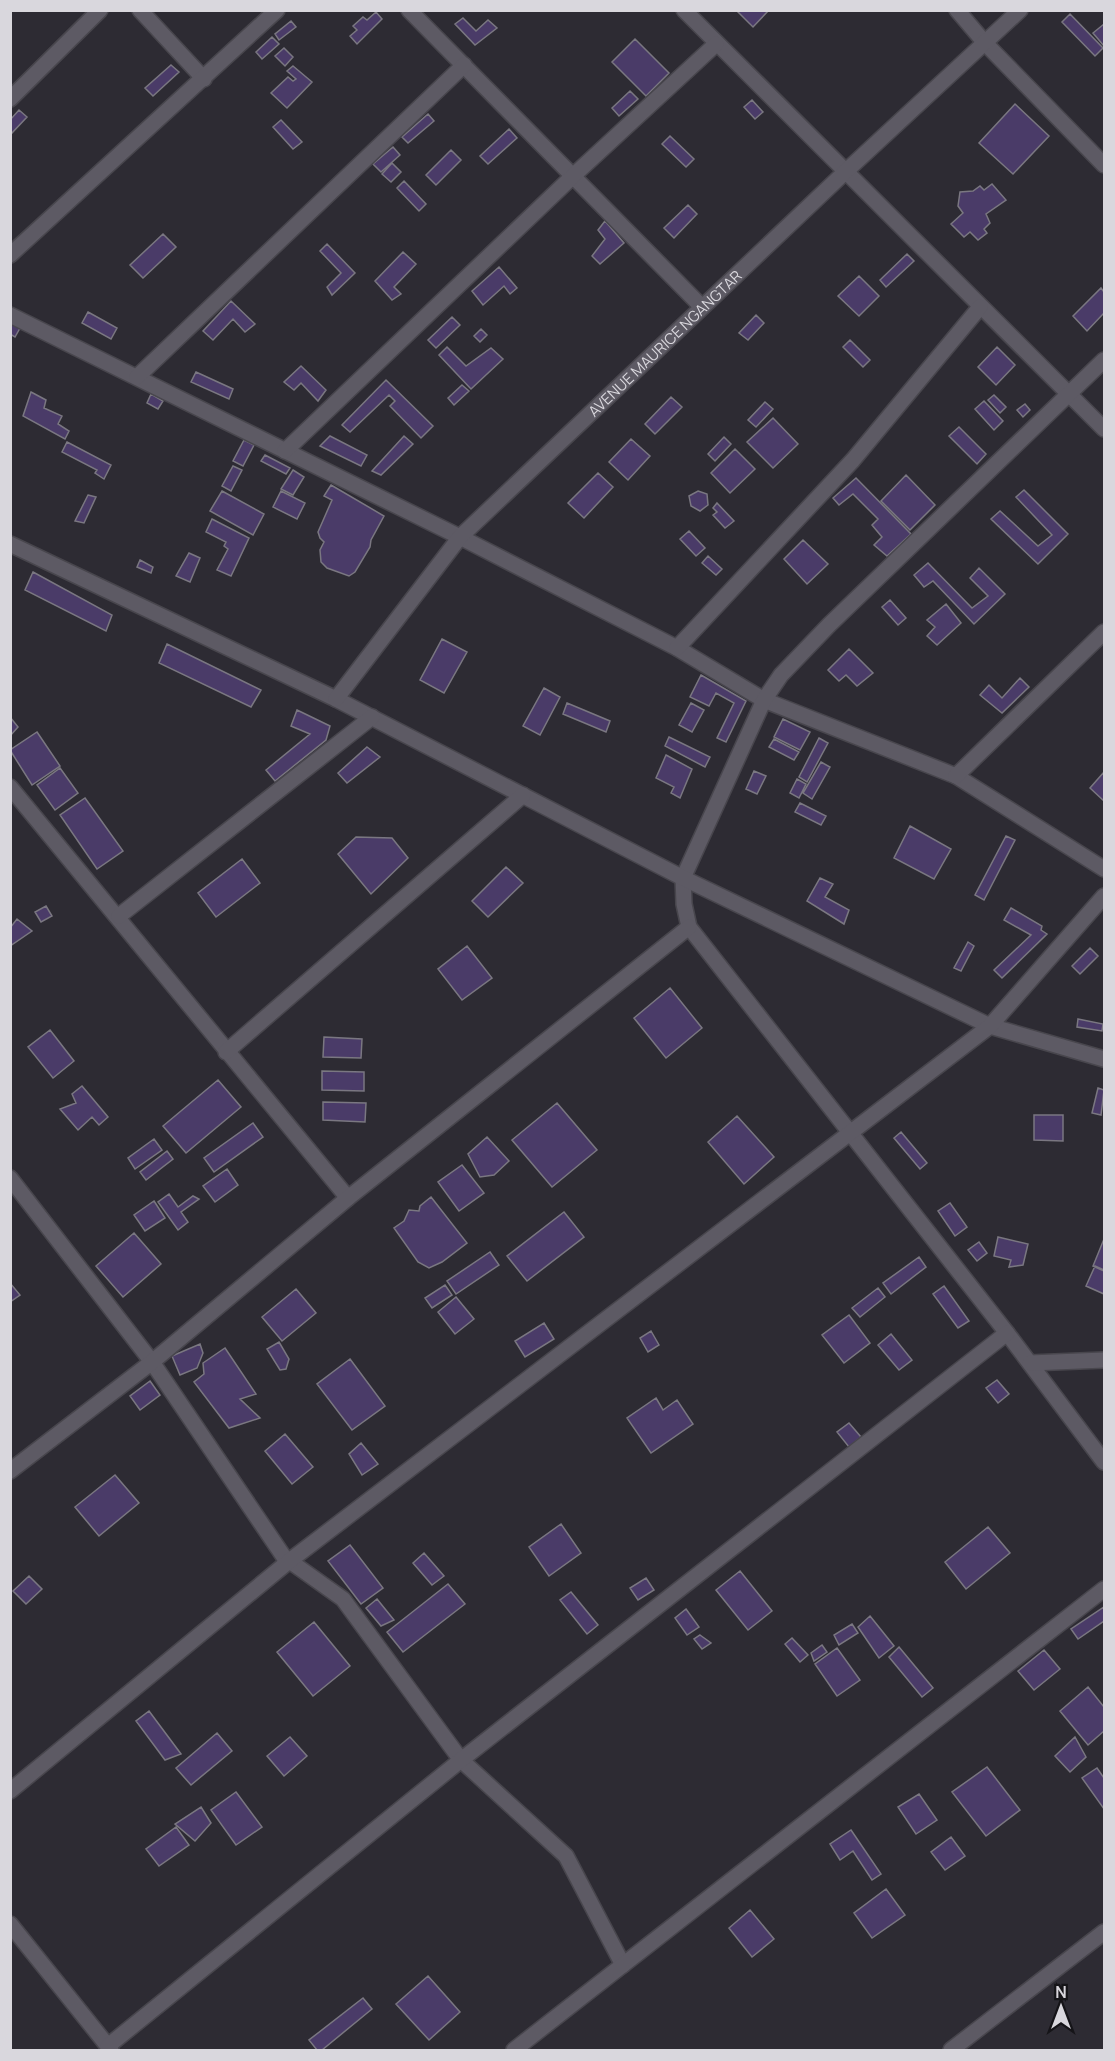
<svg xmlns="http://www.w3.org/2000/svg" width="1115" height="2061" font-family="Manrope,sans-serif">
<style>
.building{fill:#4a3b68;stroke:#7a7781;stroke-width:1.5}
.lines{fill:none;stroke-linecap:round;stroke-linejoin:round}
.minor-casing{stroke:#48464d;stroke-width:18}
.minor{stroke:#5d5a64;stroke-width:15}
.labels{text-anchor:middle;dominant-baseline:central;stroke-width:4.5;stroke-linejoin:round;paint-order:stroke}
.street-label{font-size:15px;fill:#d9d7dd;stroke:#151418}
</style>
<rect width="100%" height="100%" fill="#2d2b33"/>
<!-- building -->
<path class="building" d="M736,10H769L753,27Z
M376,12L382,19L357,44L350,36L357,30L353,26L363,17L367,20Z
M1070,14L1103,48L1095,56L1062,22Z
M463,18L476,31L488,20L497,28L475,45L455,24Z
M291,21L296,27L279,40L275,34Z
M1104,24V46L1093,33Z
M272,37L279,44L262,59L256,52Z
M635,39L669,73L646,96L612,62Z
M284,48L293,57L285,66L275,56Z
M171,65L179,72L153,96L145,88Z
M293,66L312,82L287,108L271,93L288,77L293,81L296,79L287,71Z
M630,91L638,99L619,116L612,108Z
M752,100L763,112L755,119L744,107Z
M1015,104L1049,136L1013,174L979,143Z
M19,110L27,117L10,135V120Z
M428,114L434,121L408,143L402,137Z
M281,120L302,142L293,149L273,127Z
M509,129L517,138L488,164L480,156Z
M670,136L694,159L686,167L662,144Z
M393,147L400,155L381,172L373,164Z
M451,150L461,160L436,185L426,175Z
M392,163L401,172L391,182L382,174Z
M404,181L426,204L419,211L397,188Z
M992,184L1006,200L986,214L990,223L984,229L987,233L978,240L970,232L964,237L951,224L963,213L958,206L960,192L973,191L980,186L984,190Z
M688,205L697,214L674,238L664,228Z
M605,221L624,243L600,264L592,256L605,239L598,230Z
M163,234L176,247L143,278L130,265Z
M327,244L355,273L332,295L327,287L341,273L320,251Z
M403,252L416,264L394,287L401,294L392,300L375,281Z
M907,254L914,261L886,287L880,280Z
M499,267L517,288L510,294L504,286L483,305L472,291Z
M859,276L879,296L859,316L838,296Z
M1101,288L1104,292V313L1087,331L1073,316Z
M231,301L255,324L245,332L233,319L213,340L203,331Z
M88,312L117,328L111,339L82,323Z
M756,315L764,323L748,340L739,333Z
M452,317L460,325L436,348L428,340Z
M10,323L20,328L15,337L10,334Z
M481,329L487,335L480,342L474,336Z
M850,340L870,360L863,367L843,347Z
M447,347L466,366L491,348L503,359L471,389L439,355Z
M997,347L1015,365L996,385L978,367Z
M301,366L326,390L318,401L301,383L294,390L284,382Z
M196,372L233,389L229,399L191,382Z
M386,380L433,426L421,438L390,406L395,401L389,395L350,432L342,425Z
M462,385L469,391L454,405L448,398Z
M31,392L46,400L44,408L62,416L58,424L69,431L65,439L23,416Z
M151,394L163,401L158,409L147,403Z
M994,395L1006,407L1000,413L988,400Z
M671,397L682,407L655,434L645,424Z
M984,401L1003,421L994,430L975,409Z
M765,402L773,409L756,427L748,420Z
M1025,404L1030,410L1023,417L1017,410Z
M773,418L798,444L773,468L747,442Z
M959,427L986,454L977,464L949,436Z
M330,436L367,455L361,466L320,446Z
M404,436L413,444L381,475L372,471Z
M724,437L731,444L715,461L708,454Z
M631,439L650,456L628,480L609,462Z
M244,440L254,445L243,466L233,461Z
M67,442L111,465L104,479L95,473L97,470L62,452Z
M735,449L755,469L730,493L711,473Z
M265,455L290,468L286,474L261,461Z
M233,466L242,470L231,491L222,486Z
M293,470L304,477L293,495L281,489Z
M598,473L613,487L584,518L568,503Z
M906,475L935,505L910,530L881,501Z
M856,478L911,534L887,556L874,545L882,537L872,525L878,519L853,494L839,505L833,498Z
M331,485L384,516L371,540L370,547L355,572L349,576L327,568L321,562L320,550L324,542L320,538L318,532L332,500L324,496Z
M1024,490L1068,534L1038,564L991,519L1000,511L1038,546L1052,535L1016,497Z
M222,491L264,514L253,535L210,511Z
M281,491L305,503L297,519L273,507Z
M698,491L707,494L708,505L700,511L691,506L689,496Z
M88,495L96,497L84,523L75,521Z
M717,503L734,521L725,528L713,515L717,512L713,508Z
M212,519L249,538L231,576L217,570L228,549L224,546L226,542L206,532Z
M689,531L705,548L696,556L680,539Z
M803,540L828,564L807,584L784,559Z
M189,553L200,558L190,582L176,576Z
M708,556L722,569L716,575L702,563Z
M140,560L153,567L151,573L137,567Z
M928,563L972,608L988,596L970,578L979,568L1005,594L974,624L933,581L924,587L914,575Z
M33,572L112,615L106,631L25,590Z
M890,600L906,618L898,625L882,607Z
M946,604L961,623L937,645L927,636L935,627L927,620Z
M442,639L467,652L444,693L420,680Z
M167,644L261,690L251,707L159,663Z
M849,649L873,673L857,686L846,675L839,681L828,670Z
M701,675L746,701L726,742L717,738L734,703L716,693L709,706L690,697Z
M1020,678L1029,687L1002,713L980,695L989,685L1002,698Z
M544,688L560,697L540,735L523,726Z
M567,703L610,721L606,732L563,714Z
M691,703L704,710L692,732L679,725Z
M297,710L330,726L326,740L275,781L266,770L310,734L291,726Z
M10,717L18,727L10,736Z
M783,719L810,732L800,750L774,737Z
M37,732L60,766L32,785L10,750Z
M669,737L710,757L705,767L665,746Z
M819,738L828,743L807,782L799,777Z
M774,739L799,752L794,760L769,747Z
M367,747L380,757L347,783L338,773Z
M666,755L692,769L680,798L671,793L674,787L656,778Z
M821,762L830,767L812,799L803,793Z
M60,768L78,793L55,810L37,785Z
M754,771L766,776L757,794L746,789Z
M1104,772V801L1090,788Z
M797,779L806,784L799,798L790,793Z
M85,798L123,851L97,869L60,815Z
M800,803L826,816L821,825L795,812Z
M910,826L951,849L934,879L894,858Z
M1006,836L1015,840L984,900L975,895Z
M356,837L392,838L408,858L371,894L338,854Z
M242,859L260,883L216,917L198,893Z
M506,867L523,883L488,917L472,901Z
M820,878L833,884L825,897L849,910L844,924L807,901Z
M46,906L52,916L41,922L35,912Z
M1011,908L1042,926L1041,930L1047,934L1002,978L994,970L1031,935L1004,920Z
M17,919L32,931L10,946V928Z
M968,942L974,946L961,971L954,968Z
M467,946L492,978L462,1000L438,969Z
M1090,948L1098,956L1080,974L1072,966Z
M670,988L702,1028L666,1058L634,1018Z
M1078,1019L1103,1024L1102,1031L1077,1027Z
M50,1030L74,1061L53,1078L28,1047Z
M324,1037L362,1039L361,1058L323,1057Z
M322,1071L364,1072V1091L322,1090Z
M218,1080L241,1107L186,1153L163,1126Z
M82,1086L108,1117L99,1125L92,1117L78,1130L60,1109L76,1103L72,1094Z
M1098,1088L1104,1090L1101,1115L1092,1113Z
M323,1102L366,1103L365,1122L323,1120Z
M557,1103L597,1150L552,1187L512,1140Z
M1034,1115H1063V1141L1034,1140Z
M737,1116L774,1157L744,1184L708,1142Z
M253,1123L263,1137L214,1172L204,1158Z
M901,1132L927,1163L920,1169L894,1138Z
M487,1137L509,1161L494,1175L480,1177L468,1154Z
M154,1139L162,1150L135,1169L128,1158Z
M167,1151L173,1159L146,1180L140,1172Z
M462,1165L484,1193L459,1211L438,1182Z
M227,1169L238,1185L215,1202L203,1186Z
M169,1194L178,1207L193,1196L199,1199L181,1212L188,1222L178,1230L158,1202Z
M431,1197L467,1243L442,1262L429,1268L418,1262L394,1228L404,1221L409,1210L419,1211L420,1206Z
M154,1201L165,1218L145,1231L134,1215Z
M950,1203L967,1227L955,1236L938,1211Z
M564,1212L584,1237L527,1281L507,1256Z
M134,1233L161,1264L123,1297L96,1266Z
M998,1237L1028,1244L1023,1265L1009,1267L1011,1260L994,1256Z
M1104,1239V1271L1093,1266Z
M979,1242L987,1253L977,1261L968,1250Z
M490,1252L499,1265L456,1294L447,1281Z
M919,1257L926,1267L891,1294L883,1283Z
M1095,1266L1104,1270V1294L1086,1286Z
M10,1283L20,1295L10,1302Z
M445,1285L452,1295L432,1308L425,1298Z
M944,1286L969,1321L958,1328L933,1294Z
M878,1288L885,1297L860,1317L852,1308Z
M296,1289L316,1313L282,1341L262,1317Z
M456,1297L474,1319L455,1334L438,1312Z
M849,1315L870,1343L844,1363L822,1335Z
M544,1323L554,1339L525,1357L515,1341Z
M651,1331L659,1345L648,1352L640,1338Z
M891,1334L912,1360L899,1370L878,1345Z
M279,1342L289,1359L286,1369L280,1370L267,1349Z
M200,1344L203,1353L197,1368L180,1375L172,1356Z
M225,1348L256,1394L240,1399L260,1418L229,1428L194,1382L204,1374L203,1363Z
M350,1359L385,1406L352,1430L317,1384Z
M997,1380L1009,1394L998,1403L986,1388Z
M150,1381L160,1395L140,1410L130,1396Z
M656,1398L663,1410L677,1400L693,1424L651,1453L627,1418Z
M849,1423L861,1437L849,1447L837,1432Z
M285,1434L313,1467L292,1484L265,1451Z
M361,1443L378,1464L362,1475L349,1454Z
M115,1475L139,1503L99,1536L75,1507Z
M561,1524L581,1553L549,1576L529,1547Z
M988,1527L1010,1553L966,1589L945,1562Z
M350,1545L383,1588L361,1604L328,1561Z
M424,1553L444,1576L432,1585L413,1563Z
M740,1571L772,1611L748,1630L716,1590Z
M29,1576L42,1589L26,1604L13,1591Z
M646,1578L654,1590L638,1600L630,1588Z
M448,1584L465,1604L403,1652L387,1632Z
M571,1592L598,1625L587,1634L560,1600Z
M377,1599L394,1620L381,1626L366,1608Z
M1104,1607V1621L1078,1639L1071,1629Z
M686,1609L699,1627L687,1635L675,1618Z
M870,1616L894,1646L879,1658L858,1627Z
M314,1622L350,1666L313,1696L277,1652Z
M852,1624L858,1633L839,1645L834,1635Z
M700,1635L711,1643L702,1649L694,1639Z
M792,1638L808,1655L800,1662L785,1644Z
M822,1645L827,1652L814,1661L811,1653Z
M899,1647L933,1688L922,1697L889,1657Z
M837,1648L860,1680L837,1696L815,1664Z
M1044,1650L1060,1669L1034,1690L1018,1671Z
M1088,1687L1104,1707V1731L1088,1745L1060,1711Z
M149,1711L181,1754L165,1760L136,1721Z
M217,1733L232,1751L191,1785L176,1768Z
M290,1737L307,1756L284,1776L267,1756Z
M1075,1737L1086,1757L1070,1772L1055,1756Z
M987,1767L1020,1810L986,1836L952,1792Z
M1097,1768L1104,1778V1809L1082,1778Z
M236,1792L262,1827L236,1845L211,1810Z
M919,1794L937,1820L916,1834L898,1807Z
M201,1807L211,1823L195,1841L175,1824Z
M176,1827L189,1845L159,1866L146,1849Z
M851,1830L881,1874L872,1880L853,1851L840,1860L830,1844Z
M951,1837L965,1856L945,1870L931,1852Z
M886,1889L905,1915L872,1938L854,1913Z
M750,1910L774,1939L752,1957L729,1928Z
M428,1976L460,2012L429,2040L396,2004Z
M363,1998L372,2009L322,2050H317L309,2040Z"/>
<g class="lines">
<!-- minor casing -->
<g class="minor-casing">
<g id="minor">
<path d="M140,10L204,79"/>
<path d="M409,10L702,307"/>
<path d="M684,10L1104,429"/>
<path d="M957,10L985,43L1104,165"/>
<path d="M10,99L100,10"/>
<path d="M10,255L277,10"/>
<path d="M10,315L460,537L677,648L764,700L956,776L1104,869"/>
<path d="M1104,360L829,625L781,675L764,700L683,878L684,904L689,927L1007,1333L1104,1462"/>
<path d="M137,377L464,65"/>
<path d="M285,451L574,175L716,44"/>
<path d="M10,544L336,699L683,878L990,1026L1104,1059"/>
<path d="M677,648L853,460L980,307"/>
<path id="s1" d="M336,699L460,537L844,173L1020,10"/>
<path d="M956,776L1104,632"/>
<path d="M10,787L348,1198"/>
<path d="M119,916L372,717"/>
<path d="M226,1052L523,795"/>
<path d="M10,1178L152,1362L284,1557L343,1599L461,1760L566,1856L623,1965"/>
<path d="M1030,1363L1104,1360"/>
<path d="M10,1471L152,1362L348,1198L689,927"/>
<path d="M10,1791L288,1562L990,1026L1104,896"/>
<path d="M10,1924L111,2050"/>
<path d="M108,2046L461,1760L1007,1333"/>
<path d="M514,2050L1104,1589"/>
<path d="M951,2050L1104,1932"/>
</g>
</g>
<!-- minor -->
<use href="#minor" class="minor"/>
</g>
<g class="labels">
<!-- street labels -->
<g class="street-label">
<text stroke="none"><textPath href="#s1" startOffset="486">AVENUE MAURICE NGANGTAR</textPath></text>
</g>
</g>
<!-- border -->
<rect width="1115" height="2061" fill="none" stroke="#d9d7dd" stroke-width="24"/>
<!-- north arrow -->
<g transform="translate(1061 2007)" stroke="#151418" stroke-width="4.5" paint-order="stroke">
<path d="M0-4.5L10 22L0 15L-10 22Z" fill="#d9d7dd"/>
<text y="-9" font-size="16" font-weight="bold" text-anchor="middle" fill="#d9d7dd">N</text>
</g>
</svg>
